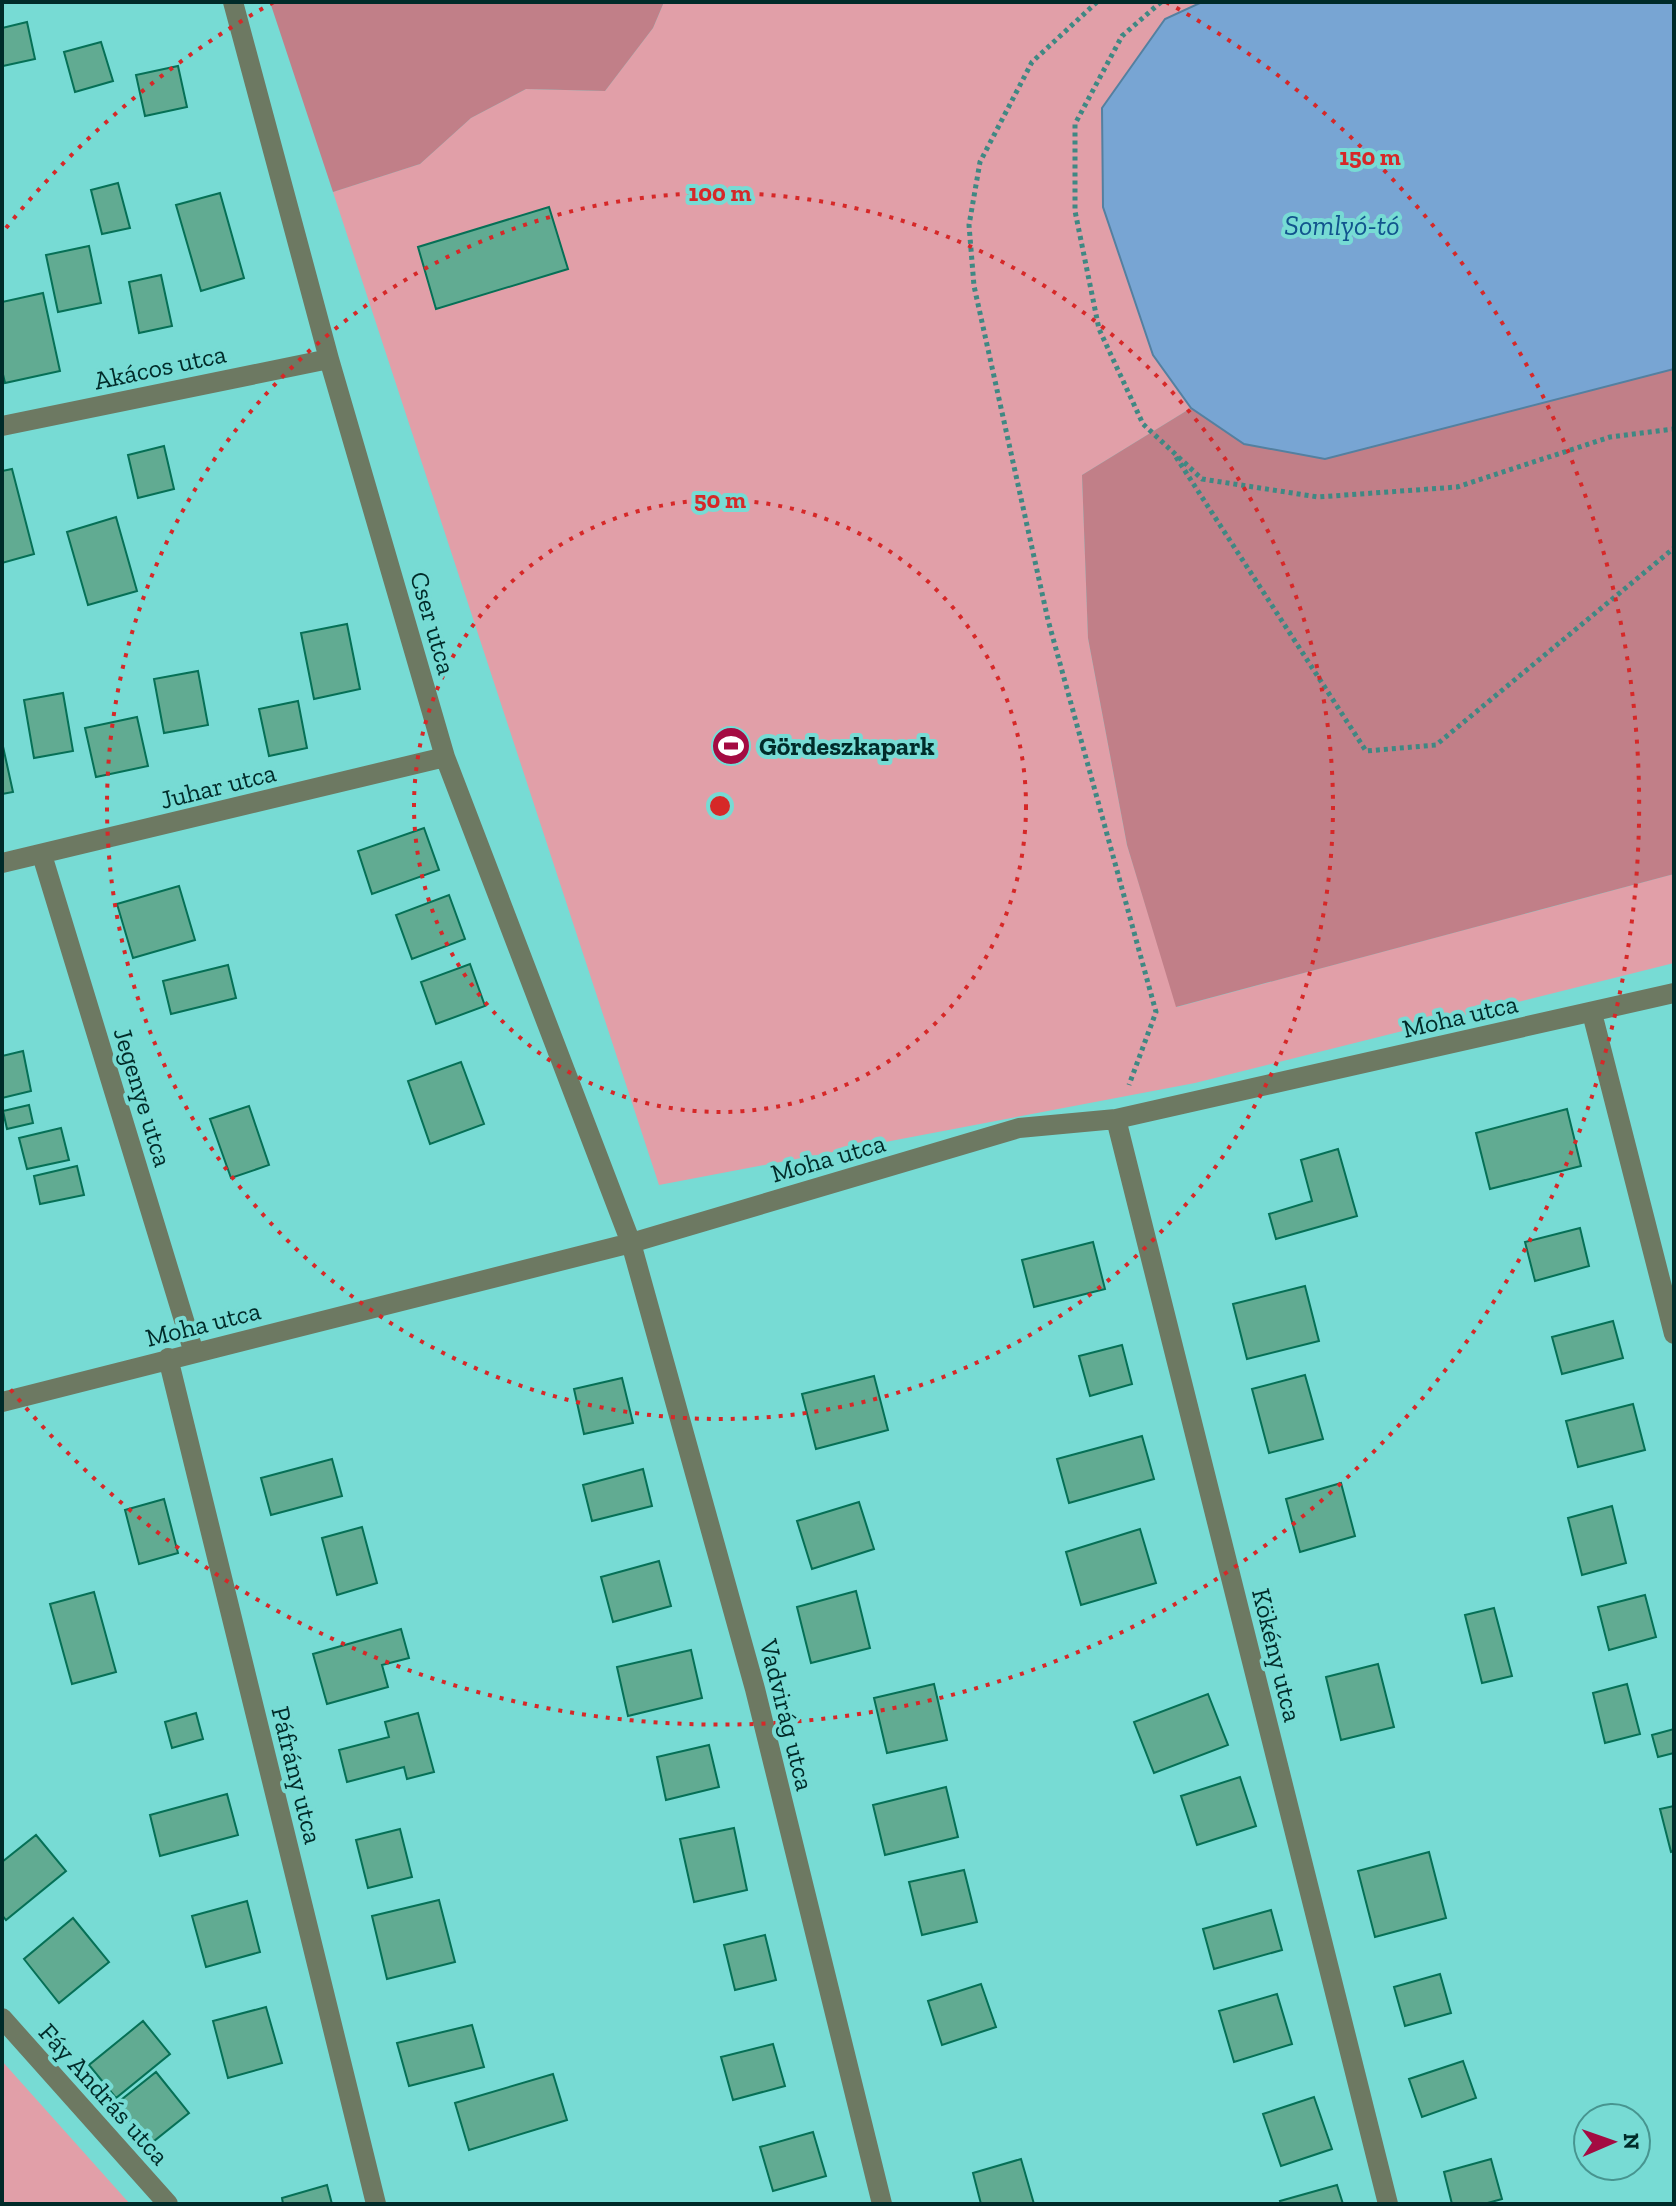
<svg xmlns="http://www.w3.org/2000/svg" width="1676" height="2206" font-family="'Zilla Slab',serif">
<style>
.green{fill:#e19fa8}
.forest{fill:#c17f88}
.water{fill:#78a5d3;stroke:#5480a0;stroke-width:2}
.building{fill:#61ab92;stroke:#067056;stroke-width:2}
.lines{fill:none;stroke-linecap:round;stroke-linejoin:round}
.path{stroke:#3f8883;stroke-width:5;stroke-dasharray:4 4;stroke-linecap:butt}
.minor{stroke:#6d7962;stroke-width:20}
.ring{fill:none;stroke:#d62828;stroke-width:4;stroke-dasharray:4 8}
.labels{text-anchor:middle;dominant-baseline:central;stroke-width:8;stroke-linejoin:round;paint-order:stroke}
.street-label{font-size:26px;fill:#002b29;stroke:#77dbd4}
.poi-label{font-size:26px;font-weight:bold;fill:#002b29;stroke:#77dbd4;text-anchor:start}
.water-label{font-size:28px;font-style:italic;fill:#11548d;stroke:#77dbd4}
.centre{fill:#d62828;stroke:#77dbd4;stroke-width:4}
.ring-label{font-size:24px;text-anchor:middle;font-weight:bold;fill:#d62828;stroke:#77dbd4;stroke-width:8;stroke-linejoin:round;paint-order:stroke}
</style>
<rect width="100%" height="100%" fill="#77dbd4"/>
<!-- green -->
<path class="green" d="M664,2H1202L1165,19L1102,108L1103,207L1153,355L1191,408L1082,475L1088,638L1127,845L1177,1007L1674,874V963L1195,1083L659,1185L333,192L420,164L471,118L526,89L605,91L653,28Z
M2,2061L130,2204H2Z"/>
<!-- forest -->
<path class="forest" d="M270,2H664L653,28L605,91L526,89L471,118L420,164L333,192Z
M1674,369V874L1176,1007L1127,845L1088,638L1082,475L1191,408L1244,444L1325,459Z"/>
<!-- water -->
<path class="water" d="M1202,2H1674V369L1325,459L1244,444L1191,408L1153,355L1103,207L1102,108L1165,19Z"/>
<!-- building -->
<path class="building" d="M27,22L35,59L3,66L2,28Z
M101,42L113,81L75,92L64,52Z
M178,66L187,107L145,116L136,75Z
M118,183L130,228L102,234L91,190Z
M220,193L244,278L201,291L176,205Z
M549,207L568,269L436,309L418,247Z
M89,246L101,303L58,312L46,255Z
M161,275L172,326L139,333L129,282Z
M43,293L60,371L5,383L2,370V302Z
M164,446L174,489L138,498L128,455Z
M12,469L34,554L2,563V471Z
M116,517L137,591L88,605L67,532Z
M347,624L360,689L314,699L301,633Z
M198,671L208,725L164,733L154,679Z
M63,693L73,751L34,758L24,700Z
M298,701L307,748L269,756L259,709Z
M137,717L148,766L96,777L85,728Z
M2,742L13,792L2,794Z
M424,828L439,870L372,894L358,851Z
M179,886L195,940L133,958L117,904Z
M449,895L465,939L412,959L396,915Z
M470,964L485,1006L436,1024L421,982Z
M228,965L236,998L171,1014L163,981Z
M23,1051L31,1091L2,1098V1056Z
M461,1062L484,1124L430,1144L408,1081Z
M29,1105L33,1123L7,1129L3,1111Z
M249,1106L269,1165L231,1178L210,1119Z
M1567,1109L1581,1166L1490,1189L1476,1133Z
M61,1128L69,1160L27,1169L19,1138Z
M1338,1149L1357,1216L1276,1239L1269,1214L1312,1201L1301,1160Z
M77,1166L84,1195L40,1204L34,1176Z
M1580,1228L1589,1266L1535,1281L1525,1242Z
M1093,1242L1105,1289L1034,1307L1022,1260Z
M1305,1286L1319,1341L1247,1359L1233,1304Z
M1613,1321L1623,1358L1562,1374L1552,1337Z
M1122,1345L1132,1384L1090,1396L1079,1356Z
M1305,1375L1323,1439L1269,1453L1252,1389Z
M874,1376L888,1430L816,1449L802,1394Z
M622,1378L633,1423L584,1434L574,1389Z
M1633,1404L1645,1450L1578,1467L1566,1421Z
M1142,1436L1154,1479L1069,1503L1057,1459Z
M332,1459L342,1496L271,1515L261,1478Z
M643,1469L652,1506L592,1521L583,1485Z
M1341,1483L1355,1536L1300,1552L1286,1499Z
M164,1499L178,1553L139,1564L125,1510Z
M859,1502L874,1549L812,1569L797,1521Z
M1612,1506L1626,1563L1582,1575L1568,1518Z
M362,1527L377,1583L337,1595L322,1538Z
M1140,1529L1156,1583L1081,1605L1066,1552Z
M659,1561L671,1606L613,1622L601,1577Z
M856,1591L870,1648L811,1663L797,1607Z
M94,1592L116,1672L72,1684L50,1604Z
M1645,1595L1656,1637L1609,1650L1598,1607Z
M1494,1608L1512,1676L1482,1683L1465,1615Z
M401,1629L409,1658L382,1665L388,1687L327,1704L313,1654Z
M691,1650L702,1698L628,1716L617,1667Z
M1378,1664L1394,1727L1341,1740L1326,1677Z
M934,1684L947,1740L887,1753L874,1698Z
M1627,1684L1640,1734L1605,1743L1593,1693Z
M1208,1694L1228,1745L1154,1773L1134,1722Z
M196,1713L203,1739L172,1748L165,1722Z
M418,1713L434,1772L407,1779L404,1767L347,1782L339,1750L389,1737L385,1722Z
M1674,1729V1753L1658,1757L1652,1735Z
M709,1745L719,1787L666,1800L657,1757Z
M1240,1777L1256,1826L1197,1845L1181,1796Z
M946,1787L958,1837L885,1855L873,1805Z
M227,1794L238,1835L160,1856L150,1815Z
M1674,1806V1851L1671,1852L1660,1809Z
M734,1828L747,1890L694,1902L680,1839Z
M400,1829L412,1877L368,1888L356,1840Z
M36,1835L66,1871L6,1920L2,1915V1862Z
M1429,1852L1446,1918L1375,1937L1358,1871Z
M964,1870L977,1922L922,1935L909,1882Z
M439,1900L455,1962L387,1979L372,1916Z
M247,1901L260,1952L206,1967L192,1916Z
M1271,1910L1282,1950L1214,1969L1203,1929Z
M73,1918L109,1962L59,2003L24,1959Z
M765,1935L776,1980L735,1990L724,1945Z
M1440,1974L1451,2013L1405,2026L1394,1987Z
M981,1984L996,2027L942,2045L928,2001Z
M1277,1994L1292,2044L1234,2062L1219,2011Z
M266,2007L282,2063L228,2078L213,2021Z
M143,2021L170,2054L116,2098L89,2065Z
M472,2025L484,2067L409,2086L397,2043Z
M773,2044L785,2086L733,2100L721,2057Z
M1463,2061L1476,2098L1422,2117L1409,2079Z
M156,2072L189,2113L149,2145L116,2104Z
M553,2074L567,2120L469,2150L455,2103Z
M1314,2097L1332,2149L1281,2166L1263,2114Z
M813,2132L826,2176L773,2191L760,2147Z
M1021,2159L1034,2204H981L973,2173Z
M1491,2159L1502,2199L1484,2204H1452L1444,2172Z
M327,2185L332,2204H283L282,2198Z
M1337,2185L1343,2204H1281L1280,2201Z"/>
<g class="lines">
<!-- path -->
<path class="path" d="M1097,2L1032,62L980,162L969,225L974,286L1048,620L1156,1012L1129,1085
M1161,2L1122,36L1075,124V211L1099,329L1143,424L1202,479L1318,497L1457,487L1610,437L1674,429
M1176,457L1366,751L1436,745L1674,548"/>
<!-- minor -->
<path class="minor" d="M233,2L329,359L445,757L631,1243L755,1689L882,2204
M2,426L329,359
M42,855L194,1353
M2,863L445,757
M1592,1013L1674,1334
M1116,1119L1388,2204
M168,1358L376,2204
M2,1402L631,1243L1019,1128L1116,1119L1674,993
M2,2018L168,2204"/>
</g>
<!-- distance rings -->
<g class="ring">
<circle cx="720" cy="806" r="306"/>
<circle cx="720" cy="806" r="613"/>
<path d="M6 228A919 919 0 0 1 274 2M1166 2A919 919 0 1 1 6 1384"/>
</g>
<!-- icons -->
<defs>
<g id="stadium-disc" transform="scale(2)"><circle r="9.5" fill="#a40b42" stroke="#77dbd4"/><path d="M0-5a6.5 5 0 1 0 0 10a6.5 5 0 1 0 0-10ZM-3.5-1.8h7v3.6h-7Z" fill="#fff"/></g>
</defs>
<g fill-rule="evenodd">
<use href="#stadium-disc" x="731" y="746"/>
</g>
<g class="labels">
<!-- street labels -->
<g class="street-label">
<text transform="translate(160 367) rotate(-12)">Akácos utca</text>
<text transform="translate(433 623) rotate(74)">Cser utca</text>
<text transform="translate(218 786) rotate(-14)">Juhar utca</text>
<text transform="translate(1460 1016) rotate(-13)">Moha utca</text>
<text transform="translate(143 1097) rotate(73)">Jegenye utca</text>
<text transform="translate(828 1158) rotate(-16)">Moha utca</text>
<text transform="translate(203 1324) rotate(-14)">Moha utca</text>
<text transform="translate(1277 1655) rotate(76)">Kökény utca</text>
<text transform="translate(787 1715) rotate(76)">Vadvirág utca</text>
<text transform="translate(297 1775) rotate(76)">Páfrány utca</text>
<text transform="translate(104 2094) rotate(48)">Fáy András utca</text>
</g>
<!-- poi labels -->
<g class="poi-label">
<text x="759" y="746">Gördeszkapark</text>
</g>
<!-- water labels -->
<g class="water-label">
<text x="1342" y="225">Somlyó-tó</text>
</g>
</g>
<circle cx="720" cy="806" r="12" class="centre"/>
<g class="ring-label">
<text x="1370" y="165">150 m</text>
<text x="720" y="201">100 m</text>
<text x="720" y="508">50 m</text>
</g>
<!-- border -->
<rect width="1676" height="2206" fill="none" stroke="#002b29" stroke-width="8"/>
<!-- north arrow -->
<g transform="translate(1612 2142) rotate(88)"><circle r="38" fill="#77dbd4" stroke="#479590" stroke-width="2"/>
<path d="M0-6L14 30L0 20L-14 30Z" fill="#a40b42"/>
<text y="-12" font-size="22" font-weight="bold" text-anchor="middle" fill="#002b29">N</text>
</g>
</svg>
